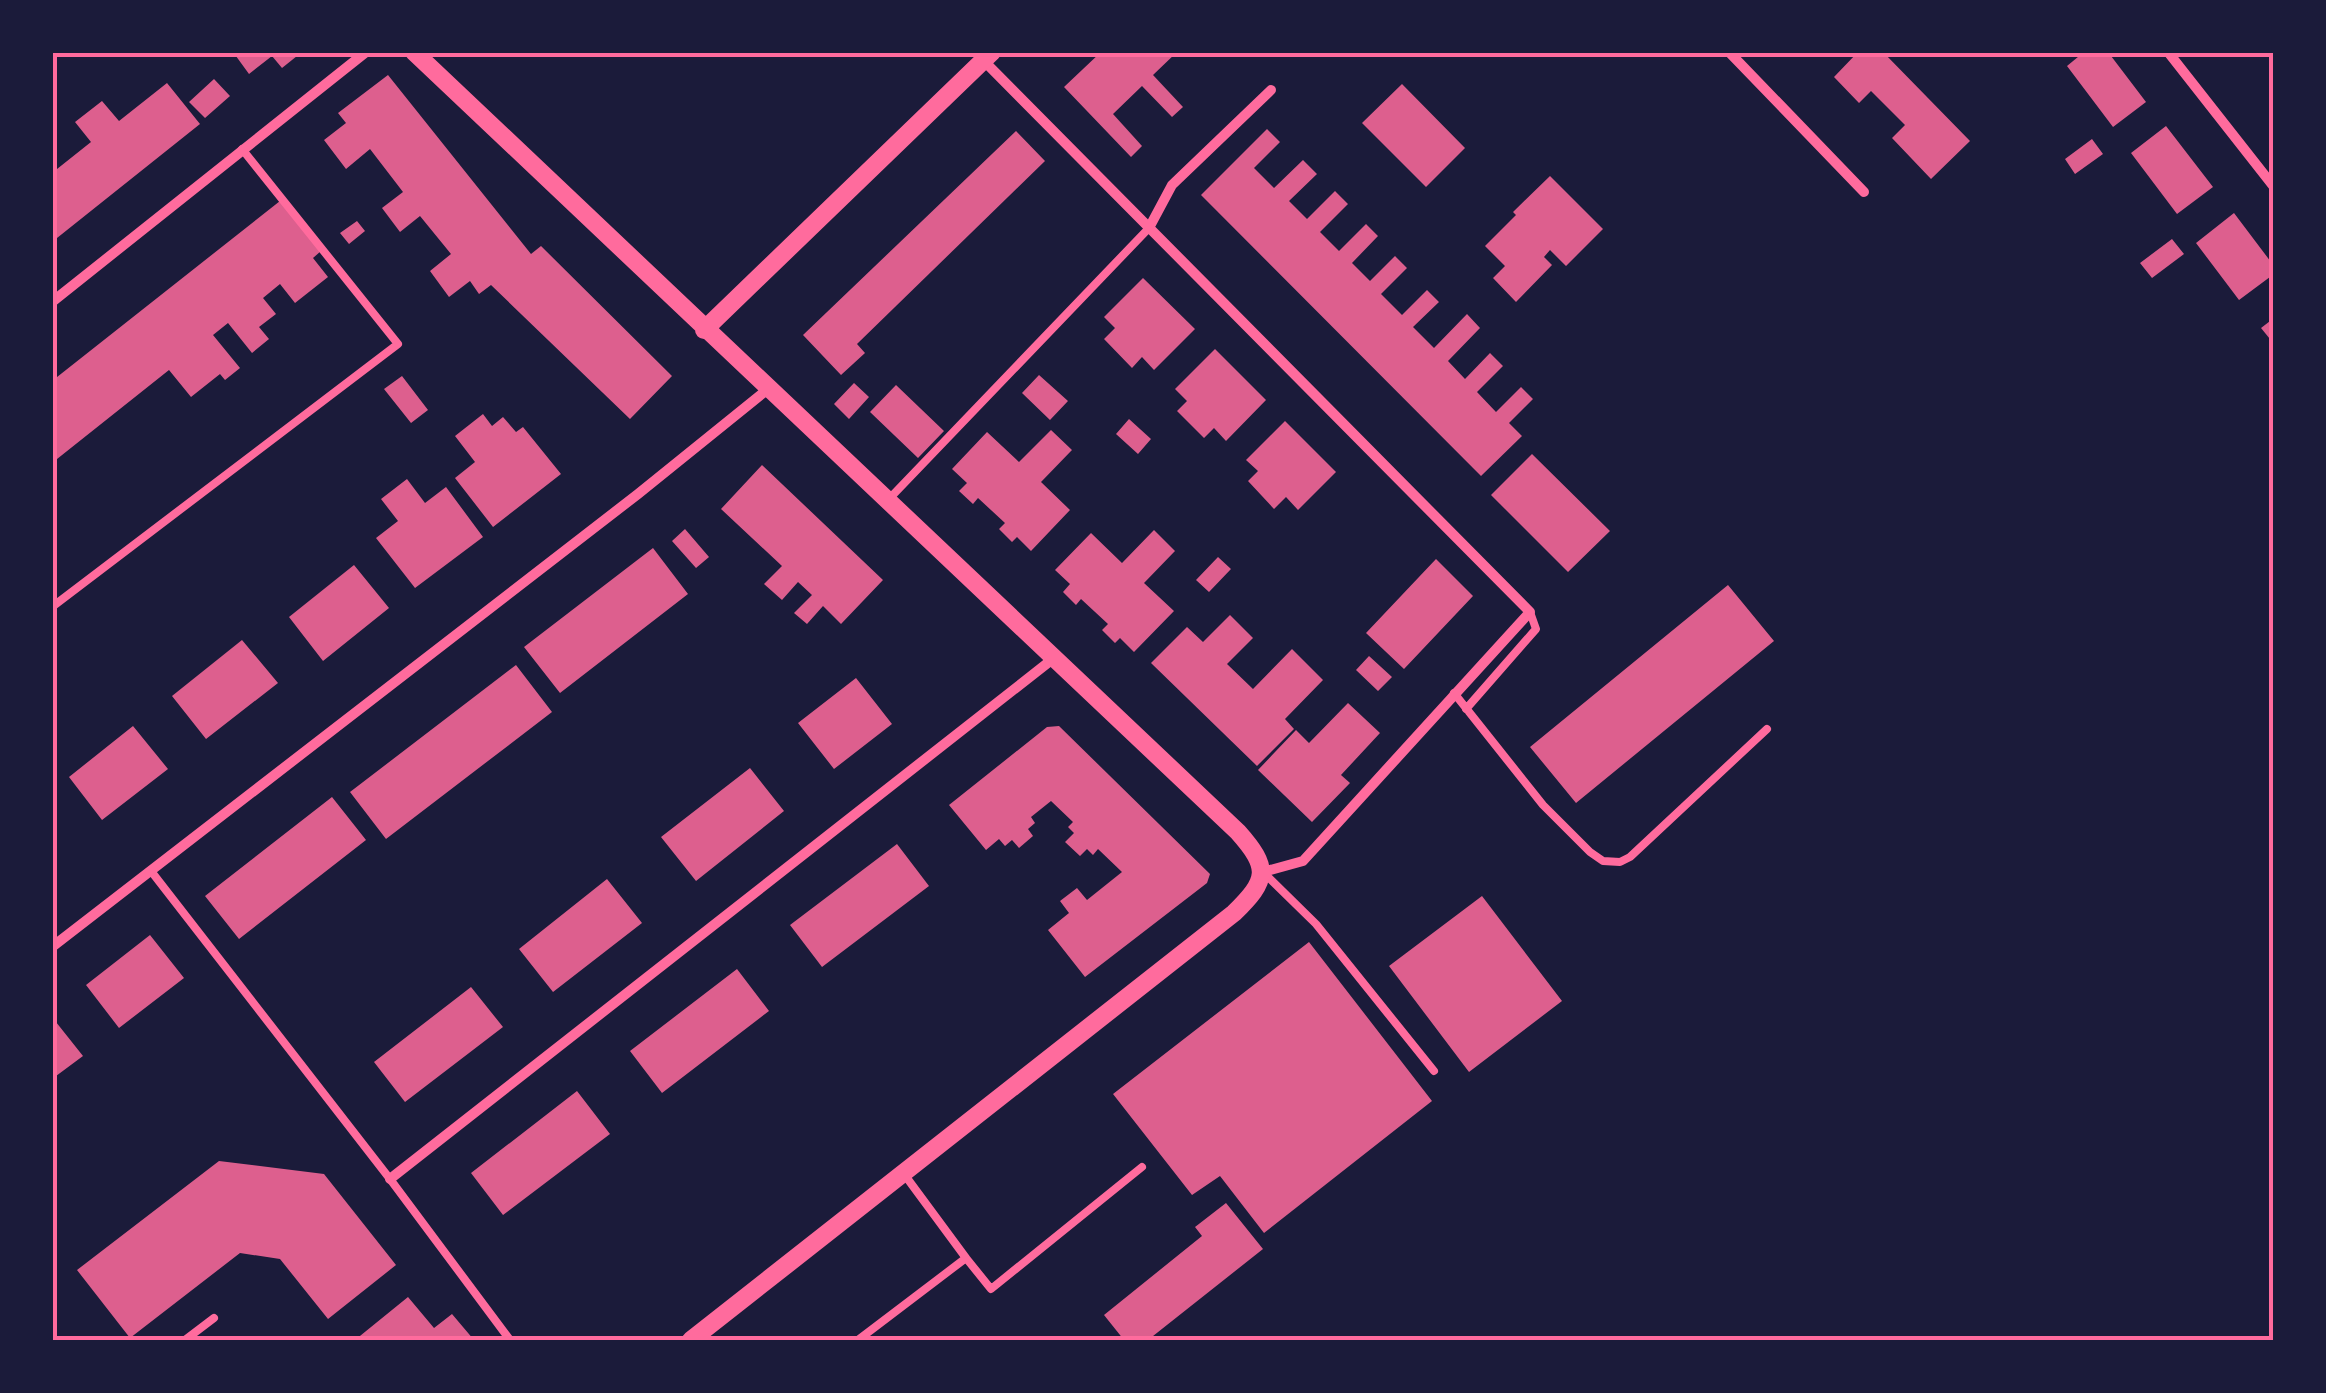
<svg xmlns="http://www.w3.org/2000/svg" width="2326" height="1393" font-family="'Varela Round',sans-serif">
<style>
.building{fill:#dd5f8e}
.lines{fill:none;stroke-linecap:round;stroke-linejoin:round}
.service{stroke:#ff6b9d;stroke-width:8}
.minor{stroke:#ff6b9d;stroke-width:10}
.tertiary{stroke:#ff6b9d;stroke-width:18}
.neatline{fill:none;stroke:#ff6b9d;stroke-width:4}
</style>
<rect width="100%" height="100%" fill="#1b1b3a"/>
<!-- building -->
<path class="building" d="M233,52H302L282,68L272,56L249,74Z
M1101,52H1177L1153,75L1183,107L1172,117L1142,86L1113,114L1142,146L1131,157L1064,87Z
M1858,52H1883L1970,141L1931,179L1892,138L1905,125L1871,91L1859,103L1834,77Z
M2084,52H2108L2146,102L2113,127L2067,66Z
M388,75L531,254L541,246L672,376L630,419L491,285L479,294L470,281L449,297L430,271L451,254L420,216L400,232L382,208L403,192L370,149L346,169L324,140L346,123L338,113Z
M214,79L230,96L205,118L189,102Z
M167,83L200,124L52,242V173L91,142L75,122L102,101L119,121Z
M1402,84L1465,148L1426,187L1362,123Z
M2166,126L2213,187L2177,214L2131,153Z
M1267,129L1280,142L1254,168L1274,188L1303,160L1317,174L1289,201L1307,219L1335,191L1348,204L1320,232L1339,251L1366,224L1378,236L1352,263L1370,281L1395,256L1407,268L1381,294L1402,315L1427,290L1439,302L1413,327L1434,348L1467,314L1480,328L1448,361L1465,379L1490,353L1503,366L1477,392L1496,412L1521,387L1533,399L1509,423L1522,436L1481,476L1201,195Z
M1016,131L1045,161L857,344L865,353L841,375L803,335Z
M2092,139L2103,154L2075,174L2065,159Z
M1550,176L1603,229L1566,266L1550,250L1544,257L1552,265L1516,302L1493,278L1505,266L1485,246L1516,215L1513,212Z
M280,201L321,251L313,258L328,277L295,303L280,284L263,298L276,314L259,327L269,339L252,353L228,323L213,335L240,368L225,380L220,374L191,397L169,370L52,463V381Z
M2234,213L2274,266V274L2239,300L2196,243Z
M357,221L365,231L349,244L340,233Z
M2172,239L2184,254L2152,278L2140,263Z
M1143,278L1195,329L1154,370L1142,357L1132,368L1104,339L1115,328L1104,317Z
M2274,318V344L2261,328Z
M1215,349L1266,400L1226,441L1214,428L1204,438L1177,411L1187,401L1175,389Z
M1039,375L1068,401L1050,420L1022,393Z
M402,376L428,410L411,423L384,389Z
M854,383L869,397L849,419L834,404Z
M896,385L944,431L918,458L870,412Z
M483,414L492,426L503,417L516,432L523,427L561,474L493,527L455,478L475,462L455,436Z
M1129,419L1151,439L1138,454L1116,434Z
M1285,421L1336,472L1298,510L1286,497L1274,509L1248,481L1258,471L1246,460Z
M1051,430L1072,450L1041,482L1070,510L1031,551L1017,537L1012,542L999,529L1005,523L978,498L973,504L959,491L967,483L952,469L987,432L1019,462Z
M1532,454L1610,531L1568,572L1491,495Z
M762,465L883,580L841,624L823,606L807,624L794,613L812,595L798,582L782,600L764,584L782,566L721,509Z
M407,479L425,503L446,487L483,537L415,588L376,538L398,521L381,499Z
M685,529L709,557L696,568L672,541Z
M1154,530L1175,551L1144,583L1174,611L1134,652L1120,638L1115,643L1102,630L1108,624L1081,599L1076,605L1063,592L1070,584L1055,570L1091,533L1122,563Z
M653,548L688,594L560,693L524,647Z
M1218,557L1231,569L1209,592L1196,580Z
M1436,559L1473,596L1404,669L1366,633Z
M354,565L389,608L323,661L289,617Z
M1728,585L1774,641L1576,803L1530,747Z
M1230,615L1253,638L1227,664L1253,689L1292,649L1323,680L1285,719L1294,729L1257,766L1151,663L1187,627L1203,642Z
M242,640L278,683L206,739L172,696Z
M1369,656L1392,677L1378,691L1356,670Z
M516,665L552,712L386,839L350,792Z
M856,678L892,724L834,769L798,723Z
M1348,703L1380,733L1341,775L1350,783L1312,822L1258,770L1296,730L1309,743Z
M133,726L168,769L102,820L69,777Z
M1059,726L1210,874L1207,883L1085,977L1048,930L1069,913L1060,901L1077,888L1087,900L1122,872L1098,849L1093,855L1087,849L1080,856L1065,842L1074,833L1068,827L1073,822L1051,801L1031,817L1035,823L1028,829L1033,836L1019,848L1012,840L1005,846L999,839L986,850L949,805L1047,727Z
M750,768L784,811L696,881L661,837Z
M332,797L366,840L239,939L205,896Z
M897,844L929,886L822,967L790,925Z
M607,879L642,923L553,992L519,949Z
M1482,896L1562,1001L1469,1072L1389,966Z
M150,935L184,978L119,1028L86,985Z
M1309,942L1432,1101L1264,1233L1220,1176L1192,1195L1113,1094Z
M737,969L769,1011L662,1093L630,1051Z
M471,987L503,1027L405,1102L374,1062Z
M52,1017L83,1056L52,1079Z
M577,1091L610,1134L503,1215L471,1173Z
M219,1161L324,1174L396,1265L328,1319L280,1259L240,1253L130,1338L77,1270Z
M1226,1203L1263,1249L1148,1340H1124L1104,1315L1202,1236L1195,1227Z
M408,1297L434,1328L452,1314L474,1340H355Z"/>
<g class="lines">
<!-- service -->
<path class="service" d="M52,54L54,52
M889,499L1149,228
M52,607L398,344L242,149
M1454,693L1543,805L1590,852L1603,861L1620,862L1630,857L1767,729
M1466,709L1536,629L1530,612
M151,871L390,1179L510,1340
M1263,872L1316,924L1434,1071
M966,1258L991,1289L1142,1167
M185,1340L214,1318
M858,1340L966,1258L904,1174"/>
<!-- minor -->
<path class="minor" d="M1729,52L1864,192
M2168,52L2274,187
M983,60L1530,612L1303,861L1263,872
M1149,228L1172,185L1271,90
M52,302L366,52
M52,947L638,494L768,389
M390,1179L1054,658"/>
<!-- tertiary -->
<path class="tertiary" d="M414,52L1238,832C1270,868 1268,880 1234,913L691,1340
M704,330L992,52"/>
</g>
<!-- border -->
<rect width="2326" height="1393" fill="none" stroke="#1b1b3a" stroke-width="110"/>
<rect x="55" y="55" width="2216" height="1283" class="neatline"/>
</svg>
